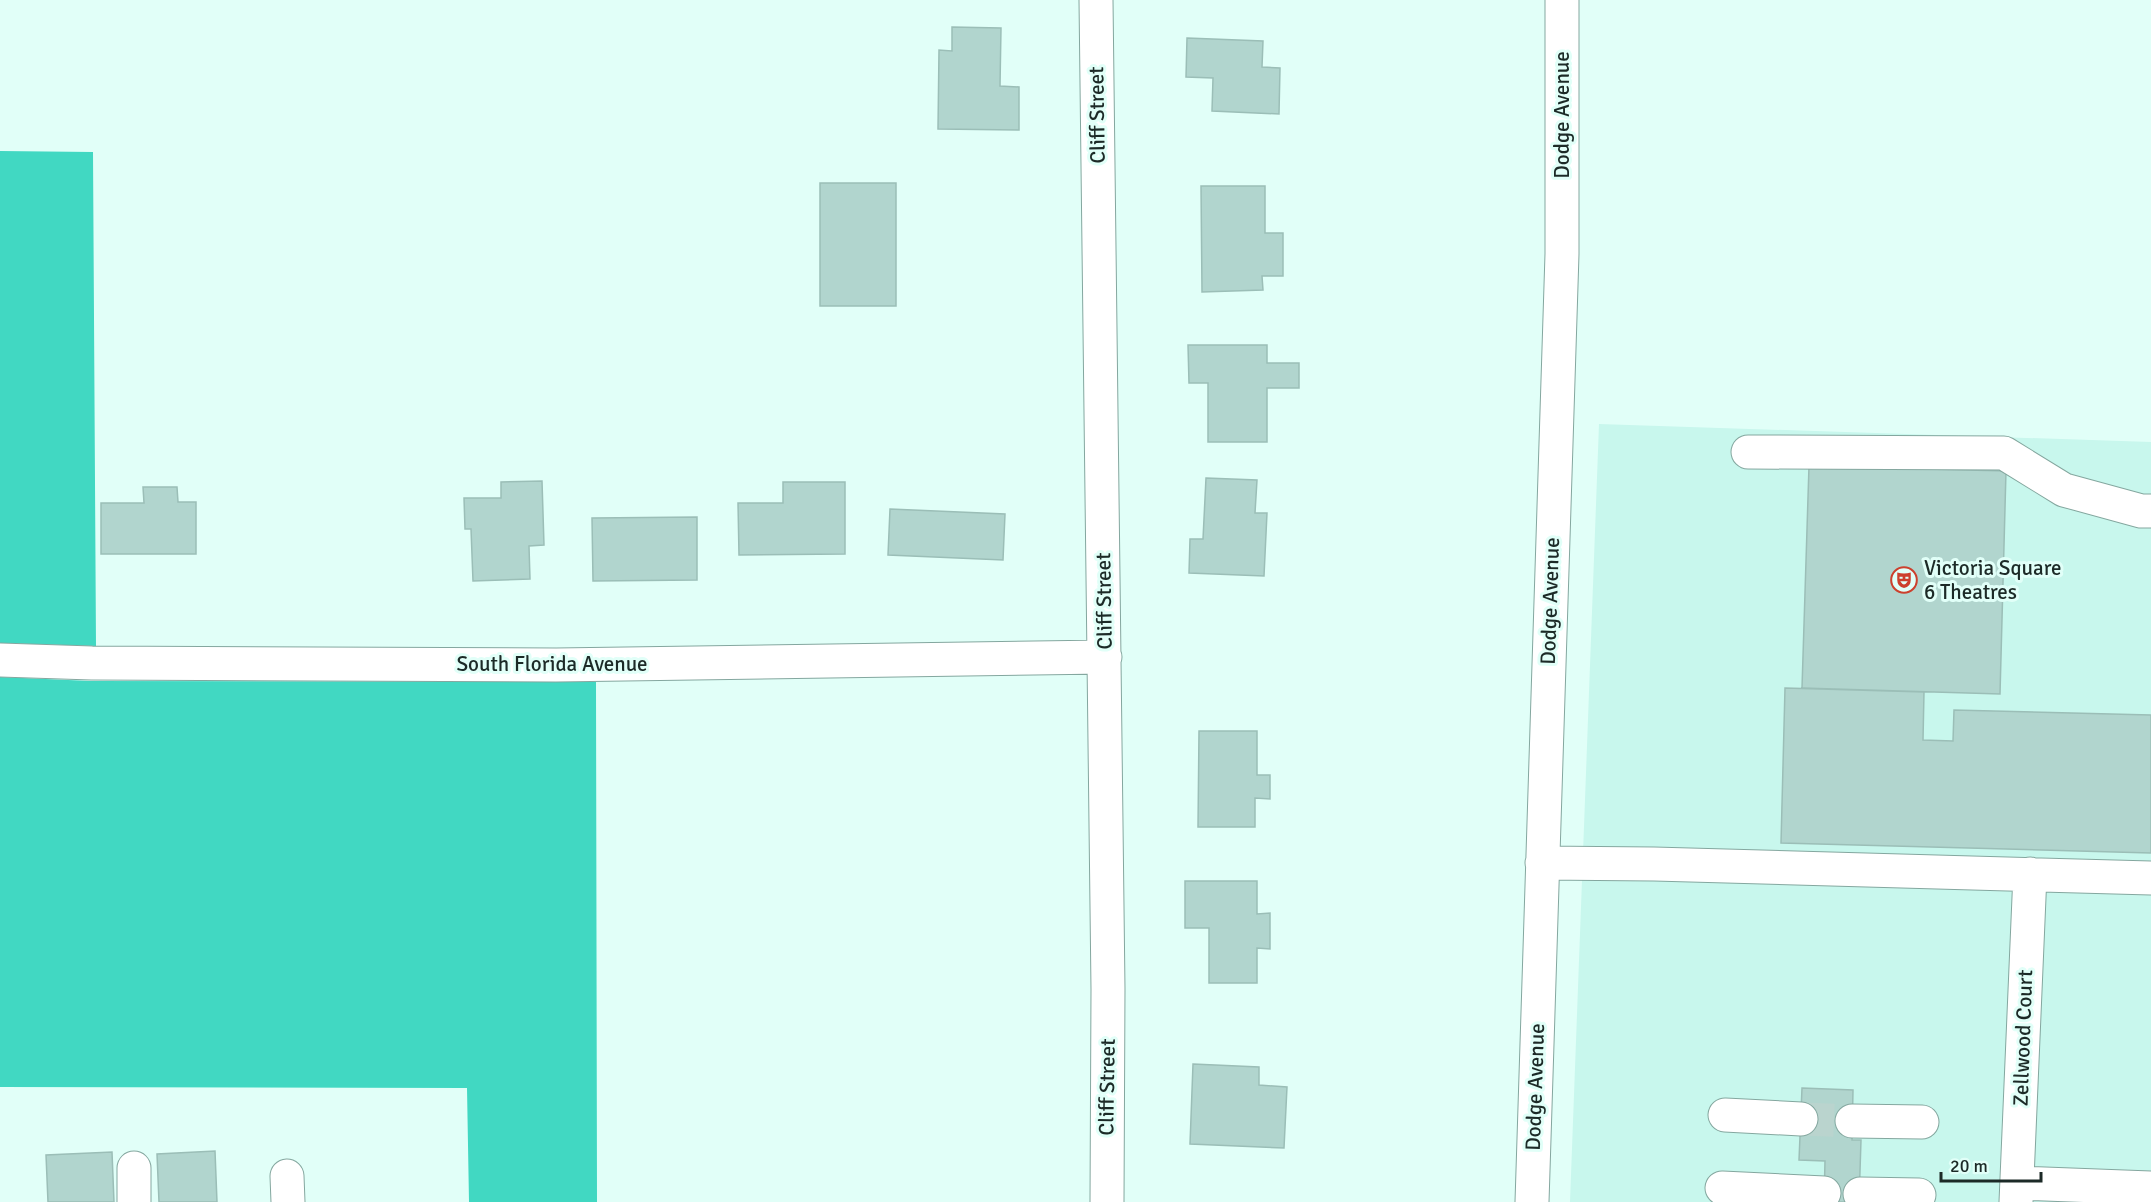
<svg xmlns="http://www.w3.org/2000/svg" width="2151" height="1202" font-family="Signika,sans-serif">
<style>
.built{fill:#c8f7ed}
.forest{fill:#41d8c2}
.building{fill:#b1d5ce;stroke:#9bbeb7;stroke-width:1.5}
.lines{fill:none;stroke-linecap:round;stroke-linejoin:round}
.minor-tunnel{stroke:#bad4ce;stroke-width:33;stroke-dasharray:33 16;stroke-linecap:butt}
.minor-casing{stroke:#84a79f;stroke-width:35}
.minor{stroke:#fff;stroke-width:33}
.labels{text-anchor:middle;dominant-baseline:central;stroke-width:6;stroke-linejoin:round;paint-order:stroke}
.street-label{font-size:21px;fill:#1c2a27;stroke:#e1fff8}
.poi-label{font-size:21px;fill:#1c2a27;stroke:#e1fff8;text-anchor:start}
</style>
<rect width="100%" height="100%" fill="#e1fff8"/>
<!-- built -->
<path class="built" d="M1599,424L2151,442V1202H1570Z"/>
<!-- forest -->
<path class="forest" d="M0,151L93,152L96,646L0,643Z
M0,677L91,681L596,682L597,1202H469L467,1088L0,1087Z"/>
<!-- building -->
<path class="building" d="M952,27L1001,28L1000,86L1019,87V130L938,129L939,50L952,51Z
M1187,38L1263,41L1262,67L1280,68L1279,114L1212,111L1213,78L1186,77Z
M820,183H896V306H820Z
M1201,186H1265V233H1283V276H1262L1263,290L1202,292Z
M1188,345H1267V363H1299V388H1267V442H1208V383H1189Z
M1809,466L2006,471L2000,694L1802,688Z
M1206,478L1257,480L1255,513H1267L1264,576L1189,573L1190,539H1203Z
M542,481L544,545L529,546L530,579L473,581L471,529H465L464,498H501V482Z
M783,482H845V554L739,555L738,503H783Z
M143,487H177L178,502H196V554H101V503H144Z
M890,509L1005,514L1003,560L888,555Z
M697,517V580L593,581L592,518Z
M1785,688L1924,692L1923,740L1953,741L1954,710L2151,715V853L1781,843Z
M1199,731H1257V775H1270V799L1255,798V827H1198Z
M1185,881H1257V914L1270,913V949L1257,948V983H1209V928H1185Z
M1193,1064L1259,1067V1085L1287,1087L1284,1148L1190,1144Z
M1802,1088L1853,1090L1852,1140H1861L1859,1202H1824L1825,1161L1799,1160Z
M215,1151L217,1202H159L157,1154Z
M112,1152L114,1202H48L46,1155Z"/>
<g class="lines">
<!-- minor-tunnel -->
<path class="minor-tunnel" d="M1801,1119L1852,1121"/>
<!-- minor casing -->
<g class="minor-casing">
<path id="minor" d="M1096,0L1108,989L1107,1202
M1748,452L2004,453L2064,490L2141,511H2151
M0,660L92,663L556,665L1105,657
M1542,863L1654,864L2151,878
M1725,1115L1801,1119
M1852,1121L1922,1122
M287,1176L288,1202
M2017,1183L2151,1188
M1722,1188L1824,1193
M1860,1194L1919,1195
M134,1202V1168
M1532,1202L1562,254V0
M2016,1202L2030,874"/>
</g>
<!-- minor -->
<use href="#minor" class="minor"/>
</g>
<!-- icons -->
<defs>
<g id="theatre-ring" transform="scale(1.35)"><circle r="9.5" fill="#e1fff8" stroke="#cd402d" stroke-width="1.5"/><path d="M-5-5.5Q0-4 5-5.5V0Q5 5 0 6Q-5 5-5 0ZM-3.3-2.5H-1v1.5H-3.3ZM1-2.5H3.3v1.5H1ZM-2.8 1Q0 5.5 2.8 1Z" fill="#cd402d"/></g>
</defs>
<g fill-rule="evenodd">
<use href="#theatre-ring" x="1904" y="580"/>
</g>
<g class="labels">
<!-- street labels -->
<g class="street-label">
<text transform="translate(1097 115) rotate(-91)">Cliff Street</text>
<text transform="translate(1562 115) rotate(-90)">Dodge Avenue</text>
<text transform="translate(1104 601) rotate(-91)">Cliff Street</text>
<text transform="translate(1550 601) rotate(-88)">Dodge Avenue</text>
<text x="552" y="664">South Florida Avenue</text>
<text transform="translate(2023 1038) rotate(-88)">Zellwood Court</text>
<text transform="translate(1107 1087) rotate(-89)">Cliff Street</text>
<text transform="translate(1535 1087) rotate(-88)">Dodge Avenue</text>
</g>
<!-- poi labels -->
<g class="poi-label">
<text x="1924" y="568">Victoria Square<tspan x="1924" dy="24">6 Theatres</tspan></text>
</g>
</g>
<!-- scale -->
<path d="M1941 1172v9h100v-9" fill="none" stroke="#1c2a27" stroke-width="3"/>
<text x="1950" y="1172" font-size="18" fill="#1c2a27" stroke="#e1fff8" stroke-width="4.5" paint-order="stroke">20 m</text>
</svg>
